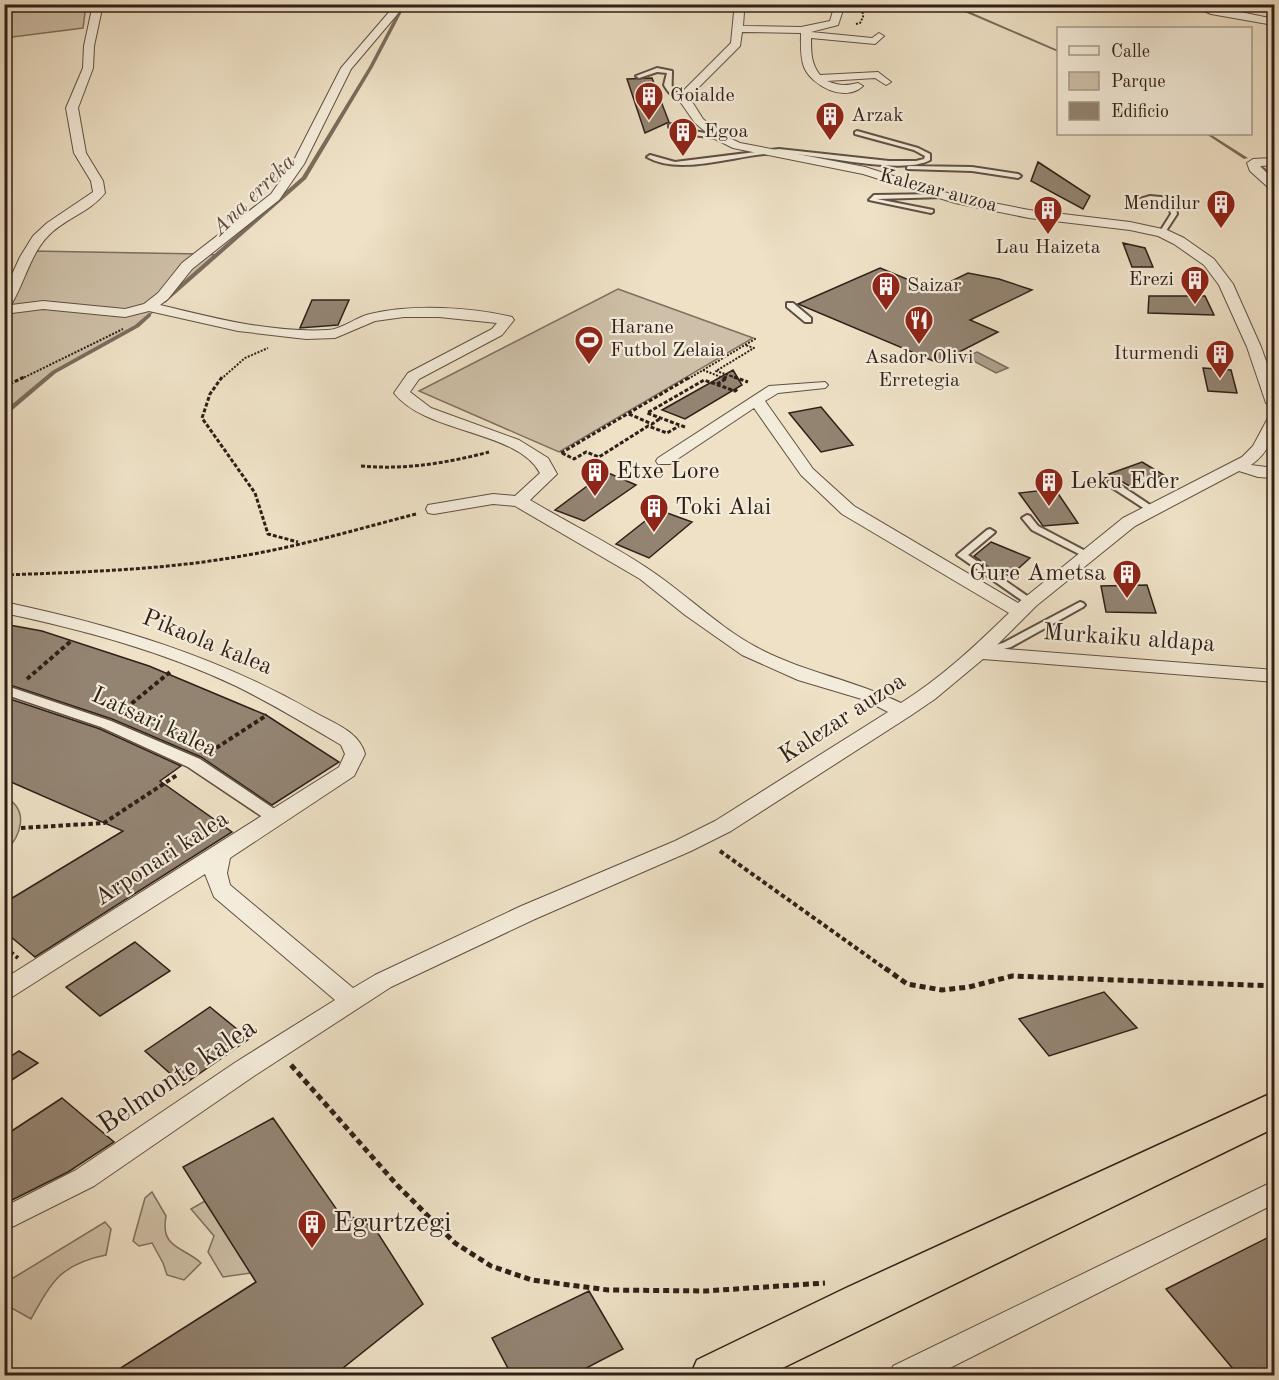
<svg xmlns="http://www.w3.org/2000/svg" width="1279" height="1380" font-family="'Old Standard TT',serif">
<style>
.green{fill:#cec0a8;stroke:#7f7060;stroke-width:1.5}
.water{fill:#ad9f8b;stroke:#7b6c5d;stroke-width:1.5}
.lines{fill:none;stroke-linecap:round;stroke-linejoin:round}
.stream{fill:#7b6c5d;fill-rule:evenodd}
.building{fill:#938472;stroke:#301f18;stroke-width:1.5}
.service-casing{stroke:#605044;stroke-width:4}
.pedestrian-casing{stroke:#605044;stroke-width:3}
.minor-casing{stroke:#605044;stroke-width:2}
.trunk-casing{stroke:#301f18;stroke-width:3}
.path-far3{stroke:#301f18;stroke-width:2;stroke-dasharray:2 1.5;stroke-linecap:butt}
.path-far2{stroke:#301f18;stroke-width:3;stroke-dasharray:4 2;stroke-linecap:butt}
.path-far1{stroke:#301f18;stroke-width:4;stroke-dasharray:4.5 3;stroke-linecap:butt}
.path{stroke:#301f18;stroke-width:5;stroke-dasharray:6 4;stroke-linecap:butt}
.service{fill:#f4ecda;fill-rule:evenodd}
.pedestrian{fill:#f4ecda;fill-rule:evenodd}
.minor{fill:#f4ecda;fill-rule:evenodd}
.trunk{fill:#eee1c6;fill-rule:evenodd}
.labels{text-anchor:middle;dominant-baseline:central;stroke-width:4.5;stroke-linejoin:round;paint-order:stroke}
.far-poi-label{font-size:20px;fill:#301f18;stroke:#f4ecda;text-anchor:start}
.far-street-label{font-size:20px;fill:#301f18;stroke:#f4ecda}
.far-water-label{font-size:22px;font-style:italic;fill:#5c4c40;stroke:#f4ecda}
.poi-label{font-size:24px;fill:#301f18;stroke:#f4ecda;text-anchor:start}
.street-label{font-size:24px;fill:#301f18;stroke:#f4ecda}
.near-street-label{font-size:28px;fill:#301f18;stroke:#f4ecda}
.near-poi-label{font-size:28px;fill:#301f18;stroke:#f4ecda;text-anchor:start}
</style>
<rect width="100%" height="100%" fill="#eee1c6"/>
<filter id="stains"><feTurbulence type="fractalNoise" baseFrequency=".00333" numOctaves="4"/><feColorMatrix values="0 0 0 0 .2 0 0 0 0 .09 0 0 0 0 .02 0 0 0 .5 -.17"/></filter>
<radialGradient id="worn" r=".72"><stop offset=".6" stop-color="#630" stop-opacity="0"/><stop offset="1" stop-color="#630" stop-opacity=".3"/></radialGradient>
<!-- green -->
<path class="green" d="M4,5H86L83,28L5,38Z
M30,251L202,254L217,255L137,326L54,372L5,415V305Z
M618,289L753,338L559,452L419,391Z
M5,797C30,810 21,836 5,852Z
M152,1192L166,1216C160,1249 183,1246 201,1263L184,1280L167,1275L163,1263L152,1243L139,1246L133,1241L145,1198Z
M205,1201L251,1273L223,1277L208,1252L214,1236L191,1209Z
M105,1222L111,1229L106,1255C61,1264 52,1281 31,1319L8,1306L5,1283Z"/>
<!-- water -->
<path class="water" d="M977,352L1008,368L996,373L966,357Z"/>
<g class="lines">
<!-- stream -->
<path class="stream" d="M402,4H406L373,67L306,179L165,303H161V301L302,177L369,67Z
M952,4L1058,50V52L946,4Z
M1206,134H1210L1248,158L1244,159Z
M1258,166H1262L1274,174V177L1258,168Z
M149,313L151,314V316L139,327L56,373L4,417V411L52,371L135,325Z"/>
</g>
<!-- building -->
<path class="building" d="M652,78L669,122L645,133L627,79Z
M1038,162L1090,196L1083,209L1031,181Z
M1123,243L1145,248L1153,267H1132Z
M880,268L933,290L968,273L999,279L1032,290L970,320L998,332L938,363L798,304Z
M1149,296H1205L1214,315L1148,313Z
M312,300H349L338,325L300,328Z
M1203,368L1231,370L1237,393L1208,391Z
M733,370L742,385L685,419L662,410Z
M821,407L853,445L821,452L789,413Z
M1142,462L1164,475L1131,487L1109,474Z
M606,472L636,485L584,521L555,510Z
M1055,489L1078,523L1043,526L1019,493Z
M659,510L692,522L649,558L616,544Z
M991,542L1030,558L1010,576L990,568L974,556Z
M1147,585L1156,613L1106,612L1101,586Z
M4,624L42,631L149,666L266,715L339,762L272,805L201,757L112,719L4,683Z
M4,697L100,729L181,766L160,781L232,832L35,957L4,931V903L123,831L4,779Z
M135,942L170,971L100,1016L66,987Z
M1104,992L1137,1028L1049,1056L1019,1019Z
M210,1007L249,1039L183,1085L145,1051Z
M19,1051L38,1063L4,1085V1061Z
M62,1098L114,1142L68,1172L4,1204V1136Z
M273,1118L337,1210L374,1227L423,1304L333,1376H108L256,1282L183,1167Z
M1275,1234V1376H1239L1166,1289Z
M589,1291L623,1349L571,1376H512L492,1338Z"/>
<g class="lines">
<!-- service casing -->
<g class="service-casing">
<path id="service" d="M657,68L672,71C672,89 668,90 687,99V101C676,101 669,94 664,85L667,73L657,72L639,78L636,76Z
M671,124L694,131L720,136L717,138L693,135L669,127V125Z
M857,131L918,148L930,154V160C902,176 815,153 779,153C740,153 681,177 647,157L650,155L675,162L779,149L889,161H916L924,159L925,156L914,150L855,134V132Z
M909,166L972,167L1018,174L1021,176L1018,178L972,171L907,169V167Z
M942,194L944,195V197L877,199L933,210V212L931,213L869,200L874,195Z
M1150,196L1171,198L1174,200L1177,214L1164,234L1159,233L1171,214L1168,202L1150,200L1140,202L1137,200Z
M787,303H793L811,318V322H805L787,307Z
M1111,480L1114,481L1156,509L1151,512L1148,511L1108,485V481Z
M1027,515L1030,516L1038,526L1091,554L1089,556H1083L1032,530L1022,518Z
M990,529L995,532L993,534L968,555L1033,600L1035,602L1033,604H1027L957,555L987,530Z
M1080,602L1083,603L1085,605L1083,607L1011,647L982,655L977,652L978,650L1003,643Z"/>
</g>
<!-- pedestrian casing -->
<g class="pedestrian-casing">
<path id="pedestrian" d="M4,685L111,721L200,759L282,814L284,818L282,822H270L188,767L101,727L4,694Z"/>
</g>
<!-- minor casing -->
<g class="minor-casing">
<path id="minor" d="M93,4H103L94,46L93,68L78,108L86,153L103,181L105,193C90,212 66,218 49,235C30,254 25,282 11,305L43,301L125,309L144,304L158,293L182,263L271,194L292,164L341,68L396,4H406L351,69L304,164L279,200L192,269L168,299L160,305C214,318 271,333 328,330C343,329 356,317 370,314C412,304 470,307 512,317L514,320L502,335L419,379L410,392L431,408L519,440L548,458L557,474L530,500C570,524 614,545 653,572C688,596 719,627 756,647C802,672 855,680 901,703C941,678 975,646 1009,613L842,514L801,475L754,408L670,464H658L656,461L658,458L769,386L825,382L828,385L825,388L778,393L765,401L813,469L854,506L1018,603L1123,518L1242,457L1253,446L1268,418L1274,416C1274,438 1269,452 1251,465L1274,468V478L1258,477L1239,471L1135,526L1036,606L994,648L1274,670V682L983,659L935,699L910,716L731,831L691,851L535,919L391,987L254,1076L94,1186L4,1231V1207L76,1170L236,1062L335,1000L214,897L205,874L12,997L4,1000V979L339,767L345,754L341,745C306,724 272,704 236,686C162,651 84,630 4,613V602C113,625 217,656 314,712C333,723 359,731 365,754L354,776L230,858L227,873L230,885L353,988L375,975L519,907L675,841L715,821L888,712L865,700L798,680L742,655L685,615L640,579L515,506L493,504L434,514L428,513L426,509L428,505L434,504L493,494L515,496L540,473C517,430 426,434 394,393L408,373L492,329L497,323L439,317H404L375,321L335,338L306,339L238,331L149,311L125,317L43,309L4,314V292L20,257L33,236L47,223L93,192L91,181L74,153L66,108L83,68L84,46Z
M740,4H749L744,12L743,26L801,27L830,21L835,4H845L838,25L811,32L872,38L879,33L884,36L875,44L811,38C811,52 811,64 820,75L878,72L891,82L886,85L875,78L827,81C839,86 846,86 858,83L863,86C845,103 812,86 804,67C800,56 801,44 801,33L742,32L740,46L692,94L691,100L703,119L721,134L740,143L865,167L957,196L1029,210L1130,222L1167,230L1184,238L1214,259L1233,284L1261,347L1274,383V407L1266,403L1247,347L1219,285L1204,265L1174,244L1158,236L1130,230L1029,218L955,203L863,174L733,148L713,138L695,123L679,100L683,91L731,43L734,12Z
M1188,4H1202L1274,19V25L1211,14Z
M1274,158V165L1260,166L1274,180V190L1270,189L1250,171L1247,163L1253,159Z
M1274,1181V1204L934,1376H889L893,1366Z"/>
</g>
<!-- trunk casing -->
<g class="trunk-casing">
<path id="trunk" d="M1274,1092V1128L766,1376H690L697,1360L846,1288Z"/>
</g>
<!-- path-far3 -->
<path class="path-far3" d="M856,24L860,23L863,17L862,4
M703,370L726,379
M731,376L716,371L754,348L745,345
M731,376L738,379
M21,379L123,329
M221,379L245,358L268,348
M688,379L755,339L753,338"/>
<!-- path-far2 -->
<path class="path-far2" d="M222,377L210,394L202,418L255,493L268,534L298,542
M734,377L748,382
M717,384L727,378L724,377
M4,387L24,377
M629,414L652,424L661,418
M685,427L647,413L704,380L735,391L738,389
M561,453L690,377
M562,453L574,459L586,452L599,457L648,426L667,433L679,426
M361,466C405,470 447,463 489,452
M4,575C83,572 163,570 242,556C301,546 358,529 416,514"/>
<!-- path-far1 -->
<path class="path-far1" d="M27,679L71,641
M120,713L170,672
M210,752L267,715
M21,828L104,823L177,775
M720,851L887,970
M4,947L18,958"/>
<!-- path -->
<path class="path" d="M885,968L907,984L942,990L969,987L1012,976L1274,986
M291,1065L397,1185L455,1243L491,1266L532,1280L608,1290L706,1291L825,1283"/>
<!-- service -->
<use href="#service" class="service"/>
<!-- pedestrian -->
<use href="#pedestrian" class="pedestrian"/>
<!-- minor -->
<use href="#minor" class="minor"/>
<!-- trunk -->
<use href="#trunk" class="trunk"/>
</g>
<!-- icons -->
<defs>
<g id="building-pin" transform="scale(1.5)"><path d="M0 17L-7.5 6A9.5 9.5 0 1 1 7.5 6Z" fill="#8f2418" stroke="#f4ecda"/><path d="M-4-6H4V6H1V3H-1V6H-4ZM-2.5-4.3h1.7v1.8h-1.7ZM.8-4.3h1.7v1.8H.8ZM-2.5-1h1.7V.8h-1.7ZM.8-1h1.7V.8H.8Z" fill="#fff"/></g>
<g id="restaurant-pin" transform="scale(1.5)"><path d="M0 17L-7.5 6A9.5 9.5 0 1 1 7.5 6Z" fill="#8f2418" stroke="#f4ecda"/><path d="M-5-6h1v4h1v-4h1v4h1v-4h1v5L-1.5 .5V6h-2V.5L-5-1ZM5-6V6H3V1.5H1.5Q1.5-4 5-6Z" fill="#fff"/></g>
<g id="stadium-pin" transform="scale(1.5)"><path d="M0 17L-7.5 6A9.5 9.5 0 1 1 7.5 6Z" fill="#8f2418" stroke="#f4ecda"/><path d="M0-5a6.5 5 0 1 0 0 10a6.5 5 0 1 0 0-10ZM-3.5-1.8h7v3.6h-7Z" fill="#fff"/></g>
</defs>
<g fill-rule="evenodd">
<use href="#building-pin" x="649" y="96"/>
<use href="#building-pin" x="830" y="116"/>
<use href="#building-pin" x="683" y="132"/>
<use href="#building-pin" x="1221" y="204"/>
<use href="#building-pin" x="1048" y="210"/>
<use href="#building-pin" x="1195" y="280"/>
<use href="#building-pin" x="886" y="286"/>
<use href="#restaurant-pin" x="919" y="320"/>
<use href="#stadium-pin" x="589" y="340"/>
<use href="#building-pin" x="1220" y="354"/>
<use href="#building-pin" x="595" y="472"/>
<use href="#building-pin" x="1049" y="482"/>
<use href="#building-pin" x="654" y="508"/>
<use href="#building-pin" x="1127" y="574"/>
<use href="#building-pin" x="312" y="1224"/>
</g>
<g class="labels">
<!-- far-poi labels -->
<g class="far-poi-label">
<text x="670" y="96">Goialde</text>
<text x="851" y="116">Arzak</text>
<text x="704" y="132">Egoa</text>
<text x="1200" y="204" text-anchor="end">Mendilur</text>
<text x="1048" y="248" text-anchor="middle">Lau Haizeta</text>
<text x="1174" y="280" text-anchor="end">Erezi</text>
<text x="907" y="286">Saizar</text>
<text x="610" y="328">Harane<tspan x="610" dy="23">Futbol Zelaia</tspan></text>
<text x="1199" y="354" text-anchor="end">Iturmendi</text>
<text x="919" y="358" text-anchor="middle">Asador Olivi<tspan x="919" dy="23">Erretegia</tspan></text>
</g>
<!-- far-street labels -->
<g class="far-street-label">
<text transform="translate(938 191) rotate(15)">Kalezar auzoa</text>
</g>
<!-- far-water labels -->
<g class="far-water-label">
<text transform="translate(254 195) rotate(-44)">Ana erreka</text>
</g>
<!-- poi labels -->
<g class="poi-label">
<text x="616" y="472">Etxe Lore</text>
<text x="1070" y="482">Leku Eder</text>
<text x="675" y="508">Toki Alai</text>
<text x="1106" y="574" text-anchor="end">Gure Ametsa</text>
</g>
<!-- street labels -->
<g class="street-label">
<text transform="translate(1129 639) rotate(4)">Murkaiku aldapa</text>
<text transform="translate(207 643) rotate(22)">Pikaola kalea</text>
<text transform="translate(843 719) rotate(-33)">Kalezar auzoa</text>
<text transform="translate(154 723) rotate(25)">Latsari kalea</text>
<text transform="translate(162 859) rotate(-33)">Arponari kalea</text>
</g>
<!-- near-street labels -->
<g class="near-street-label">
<text transform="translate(178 1077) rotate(-34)">Belmonte kalea</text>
</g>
<!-- near-poi labels -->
<g class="near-poi-label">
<text x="333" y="1224">Egurtzegi</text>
</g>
</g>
<!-- margin -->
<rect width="1279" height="1380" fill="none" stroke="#eee1c6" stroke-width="24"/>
<rect x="6" y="6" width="1267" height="1368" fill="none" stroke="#301f18" stroke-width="3"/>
<rect x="12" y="12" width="1255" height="1356" fill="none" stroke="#301f18" stroke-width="1.5"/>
<!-- legend -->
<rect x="1057" y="27" width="195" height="108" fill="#f4ecda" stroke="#a69a8c" stroke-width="1.5"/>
<rect x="1069" y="46" width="30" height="9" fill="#f4ecda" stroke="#a69a8c" stroke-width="1.5"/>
<text x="1111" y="57" font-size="18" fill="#301f18">Calle</text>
<rect x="1069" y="72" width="30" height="18" fill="#cec0a8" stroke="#a69a8c" stroke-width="1.5"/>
<text x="1111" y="87" font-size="18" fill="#301f18">Parque</text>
<rect x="1069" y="102" width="30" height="18" fill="#938472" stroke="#a69a8c" stroke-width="1.5"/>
<text x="1111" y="117" font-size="18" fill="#301f18">Edificio</text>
<rect width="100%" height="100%" filter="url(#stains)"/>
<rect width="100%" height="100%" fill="url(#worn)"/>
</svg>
